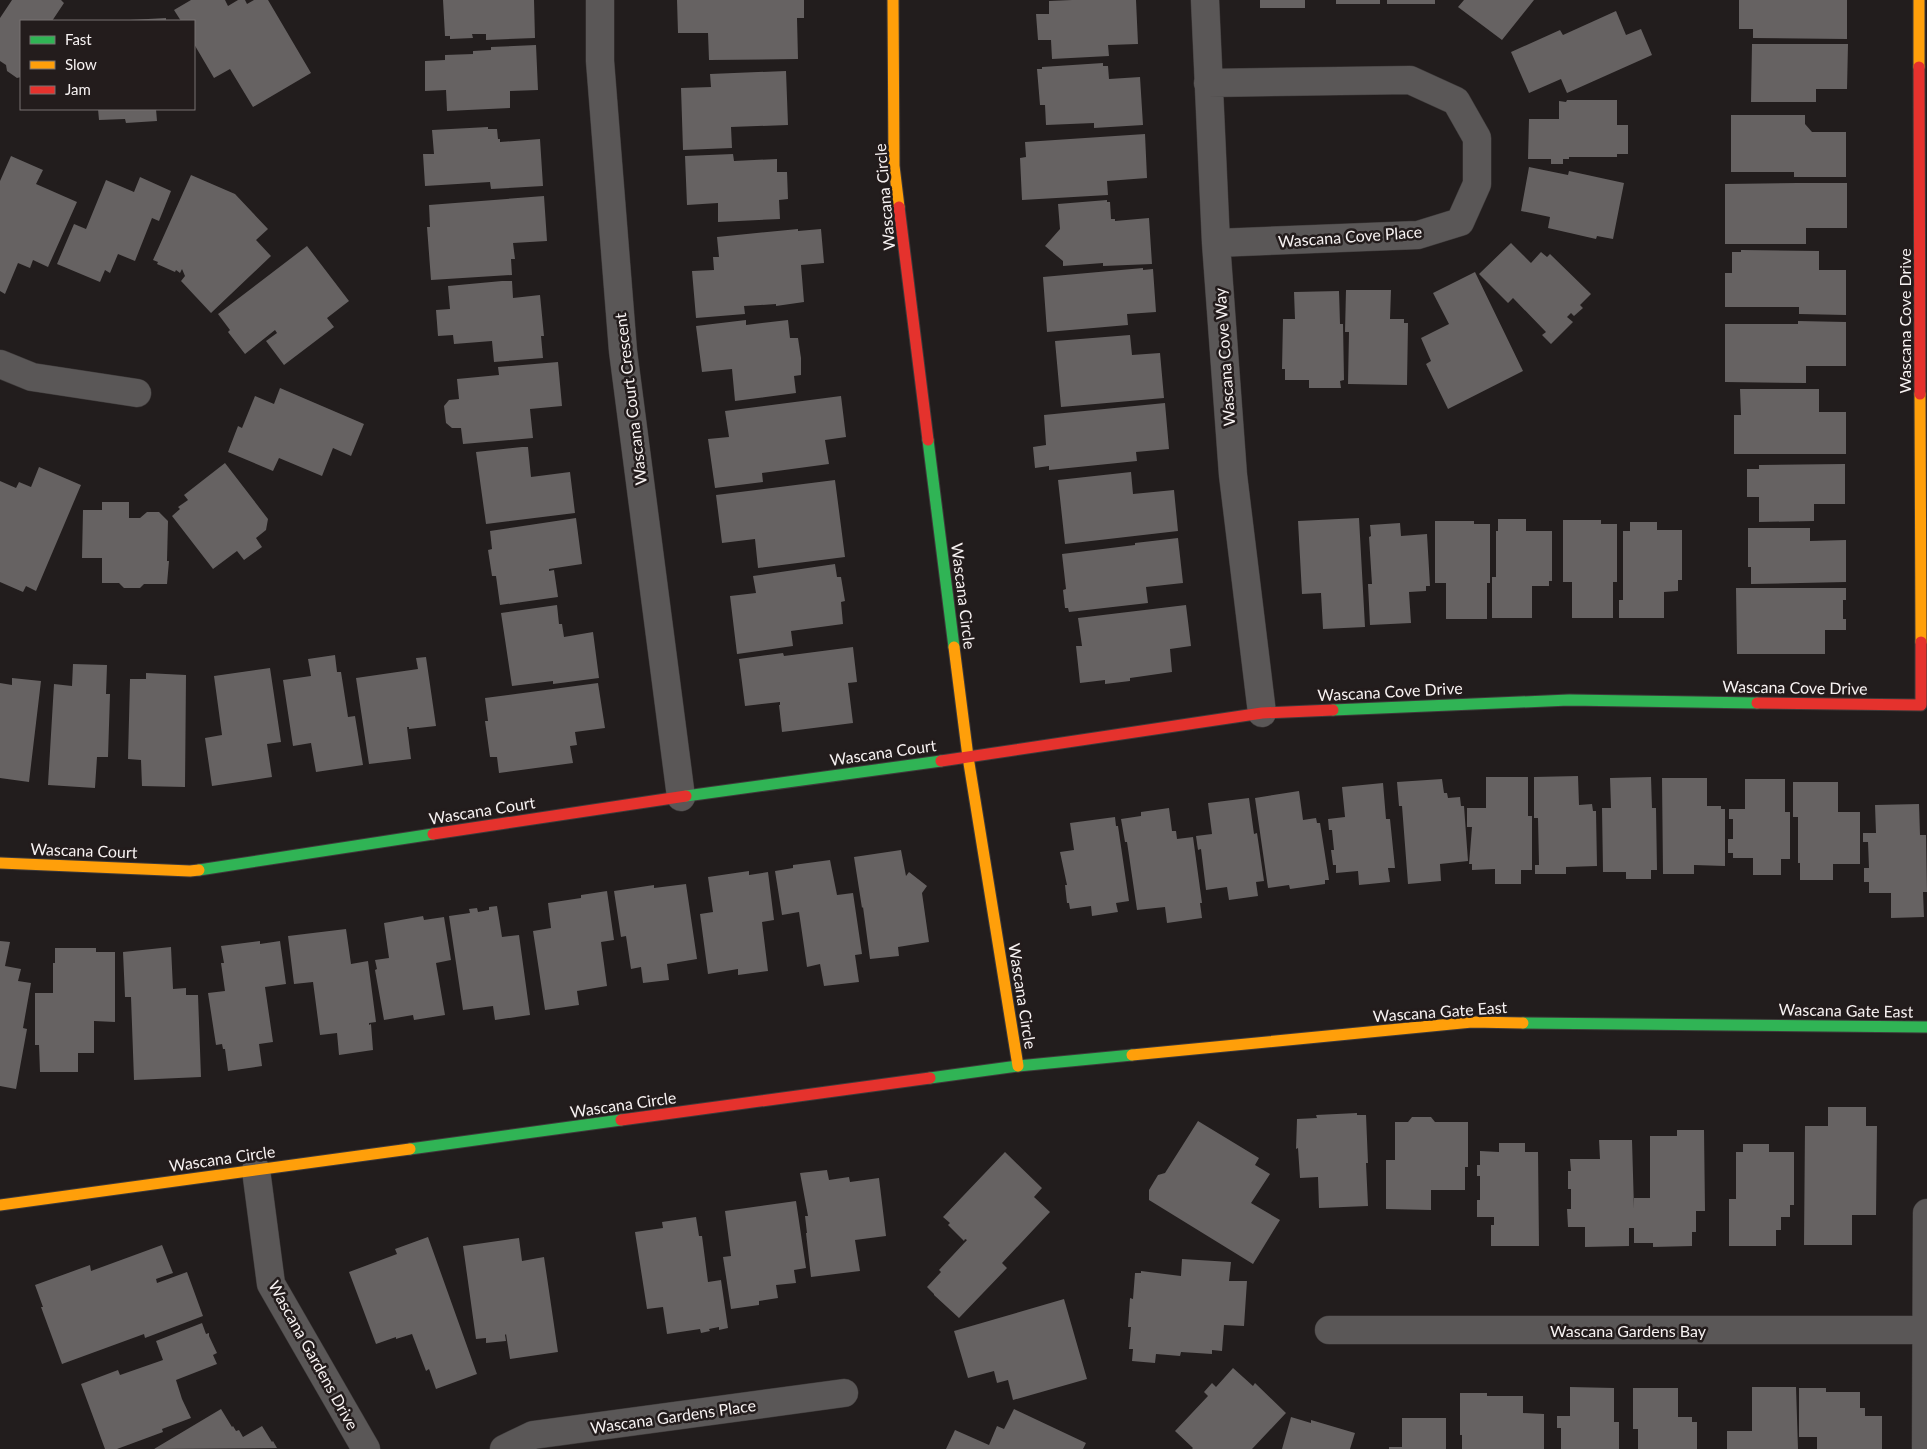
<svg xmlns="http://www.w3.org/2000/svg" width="1927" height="1449" font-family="Lato,sans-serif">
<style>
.building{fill:#666262}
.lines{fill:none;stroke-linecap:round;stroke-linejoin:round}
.street-casing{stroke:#3e3a3a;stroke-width:29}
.fast-casing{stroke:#3e3a3a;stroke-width:13}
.slow-casing{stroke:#3e3a3a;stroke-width:13}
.jam-casing{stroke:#3e3a3a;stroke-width:13}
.street{stroke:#5a5757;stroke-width:28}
.fast{stroke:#30b455;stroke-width:11}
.slow{stroke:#ff9f0a;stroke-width:11}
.jam{stroke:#e5322d;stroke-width:11}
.labels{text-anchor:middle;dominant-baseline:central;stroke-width:5;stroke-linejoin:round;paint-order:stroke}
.street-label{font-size:16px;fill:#f7f2f2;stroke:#231c1c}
</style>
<rect width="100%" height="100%" fill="#221d1d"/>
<!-- building -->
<path class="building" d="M12,0H61L64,3L52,21H21V77L17,78L7,71L6,65L0,61V18Z
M191,0H225L228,6L238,0H245L247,4L254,0H268L311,73L253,107L230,69L214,78L194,44V21H181L174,10Z
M443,0H534L535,38L486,40V34H472L473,38L450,39V36H445Z
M677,0H804V18H797L798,59L709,60L708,33H678Z
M1072,0H1136L1138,44L1108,45L1109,56L1052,59L1051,40H1038L1036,14H1049V1Z
M1260,0H1305V8H1260Z
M1336,0H1380V4H1336Z
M1387,0H1435V4H1387Z
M1464,0H1534L1502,40L1458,7Z
M1739,0H1847V39L1753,38V29H1739Z
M1616,11L1626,35L1641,29L1652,55L1567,93L1561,79L1529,93L1511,52L1560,30L1563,35Z
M166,18V21H130V20Z
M1752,44H1848L1847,89H1816V102H1751Z
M536,45L538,90L510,91V108L447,111L446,90L425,91V61L445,60V55L473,54V51L491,50V47Z
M1103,63V66H1108L1109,79L1140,77L1143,125L1094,128V123L1046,125L1045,105H1040L1037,69H1042V67Z
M786,71L788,125L731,127L732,148L683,150L681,88L711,87L710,74Z
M1567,100H1617V125H1628V154H1617V157H1569V159H1563V164H1551V159H1528L1529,119H1559V101L1566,102Z
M98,109H156L157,121L126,123L125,119L99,120Z
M1731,115H1805V124L1812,132H1846V177H1794V172H1731Z
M488,127V129H497L498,139H500V142L540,139L543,186L491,189L490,182L425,186L423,154H434L432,130Z
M1145,134L1147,178L1107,181L1108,195L1022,200L1020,158L1026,157L1025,142Z
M733,154L734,161L777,159V172H787L788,199L779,200L780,219L718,222V203L687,205L685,156Z
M11,156L43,170L36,184L77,202L48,267L33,260L30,268L18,263L5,294L0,291V181Z
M1529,167L1568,175L1569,171L1624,183L1613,239L1597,236L1596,239L1548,228L1550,217L1521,211Z
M191,175L235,194L268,229L256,240L271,256L211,313L181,281L185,276L182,269L180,273L176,270L175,272L157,264L158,262L153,260Z
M140,177L171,191L159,221L152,218L135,261L118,254L110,273L105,270L100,282L57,264L74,224L86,229L106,180L134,192Z
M1798,183H1847V228H1806V244H1725V184Z
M544,196L547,241L513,243L515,259H511L512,275L431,280L427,227H430L429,205Z
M1107,200V202H1110L1111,219H1115V221L1149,218L1152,264L1103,266V263L1063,266V261L1045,246L1060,229L1058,204Z
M798,229V231L821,229L824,263L801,265L804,302L776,306V304L744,306L745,314L696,318L692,271L714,270L713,257H719L717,237Z
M1511,243L1531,263L1541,252L1547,257L1550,254L1591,294L1580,305L1583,308L1574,316L1571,313L1567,317L1573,322L1551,344L1542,335L1546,332L1513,298L1508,303L1479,274Z
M307,246L349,301L327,318L334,327L284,365L266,341L277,333L275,330L245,354L228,332L230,330L218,314Z
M1741,250L1819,251V270H1846V315L1799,314V307H1725V273H1732V252H1741Z
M1143,268V270L1153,269L1156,312L1127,314L1128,325L1047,332L1043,277Z
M1475,272L1523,371L1448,409L1426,364L1431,361L1421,338L1449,324L1433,293Z
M502,281H512L513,298L540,295L544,336H541L543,358L494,362L492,341L454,344L453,335L438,336L436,310L450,309L448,286Z
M1346,290H1391L1390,319H1404V323H1408L1407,385L1348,384L1349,332H1345Z
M1339,291L1340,324H1343L1344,380L1340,381L1341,388H1309V380H1285V369H1282L1283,319H1295L1294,292Z
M746,320V325L788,320L790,338H798L801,358V375L794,376L796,393L735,401L732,369L702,372L696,326Z
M1798,321L1846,322V366H1806V383L1725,382V324H1798Z
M1130,335L1132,355L1160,353L1164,398L1061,407L1055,341Z
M558,362L562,406L530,409L533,438L463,444L461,428H452L446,423L444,406L449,400L459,399L457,379L499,375L498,367Z
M280,388L364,424L351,456L333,448L322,476L279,458L273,471L228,452L238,426L242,428L255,396L274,404Z
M1740,389H1819V412H1846V454H1734V415H1741Z
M841,396L846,437L825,440L829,464L762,473L763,482L715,488L708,439L729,437L725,411Z
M1165,403L1169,449L1136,452L1137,461L1049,470V466L1035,468L1033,447L1046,445L1044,415Z
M522,447H528L531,477L570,472L575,513L486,524L476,452Z
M225,463L268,519L266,530L256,538L262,547L244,560L237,551L213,569L172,516L180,509L178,507L188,500L184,495Z
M1845,464V504H1814V521L1759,522V497H1747V469H1759V465Z
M39,467L81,485L36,591L26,586L23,592L0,582V481L16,488L19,482L31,487Z
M1131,472L1133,494L1174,490L1178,531L1065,544L1058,480Z
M835,480L845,557L758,568L755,539L722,543L716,495Z
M102,502H129V518H140L147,512H159L168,521L167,561H169L167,584H144L140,588H124L119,583H102V558H82L83,510H102Z
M576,518L582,564L549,569V571L554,570L558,597L500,605L496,576H492L488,550L492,549L490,531Z
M1359,518L1365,627L1323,629L1321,593L1302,594L1298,521Z
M1498,519H1526V531H1552V581H1549V586H1532V618H1492V577H1496V531H1498Z
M1563,520H1601V524H1617V582H1613V618H1572V582H1563Z
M1435,521H1474V524H1490V583H1487V619H1446V583H1435Z
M1630,522H1657V530H1682V580H1678V591L1664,592V618H1619V600H1623V531H1630Z
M1400,523L1401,536L1427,534L1430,586H1426V591L1409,592L1411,623L1370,625L1368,584H1372L1369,537L1371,536L1370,525Z
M1748,528H1810V541L1846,540V582L1751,584V567H1748Z
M1178,538L1183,583L1146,587L1148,603L1069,612L1068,608H1065L1063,590L1066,589L1062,554L1135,545V543Z
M835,564L837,577H841L845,601L841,602L843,624L791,631L793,646L737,654L730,596L756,593L753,576Z
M1736,588H1846V600H1843V619H1846V630H1825V654H1737Z
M557,605L559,624H562L564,637L593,632L599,678L553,684V681L512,686L501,613Z
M1186,605L1191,646L1170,649L1172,672L1130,678V681L1105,684V680L1080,683L1076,646H1082L1078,618Z
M853,647L857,682L848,683L853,723L782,732L779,705H780V702L745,706L739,659L783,653L784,656Z
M335,655L337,672H341L348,717L355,716L363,765L316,772L311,743L293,746L283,680L311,676L308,659Z
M426,657L436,726L409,729V727H407L411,759L369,764L356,678L418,669L416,658Z
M73,664L107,665L106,694H110L108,757H97L95,788L48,785L54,684L72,686Z
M270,668L281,742L267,744L272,777L212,786L205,738L222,735L214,676Z
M146,673L186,675L185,787L142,786L141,760L128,759L130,679H146Z
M12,678L41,681L29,782L0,778V683L12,685Z
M598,683L605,728L575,732L577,745L570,746L573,763L499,773L497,757H490L485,721H488L485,698Z
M1578,776L1579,805L1592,804L1593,811H1596L1597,866L1566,867V874H1535V865H1539L1538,818H1534V777Z
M1486,777H1528V816H1532V870H1521V884H1495V869L1472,870V864H1469L1472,827H1467V808H1486Z
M1651,777L1652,808H1656L1657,870H1651V879H1626V872H1603L1602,808H1611L1610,778Z
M1662,778H1707V806H1721V809H1725V866L1694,865V874H1663Z
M1442,779L1444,793H1447L1448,798L1460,797L1461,806H1464L1468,861L1440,864L1441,881L1408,884L1402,806H1399L1397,782Z
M1745,779H1785V812H1790V859H1781V875H1753V858H1733V853H1728V839H1733V819H1729V809H1745Z
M1793,782H1838V812H1860V864H1833V880H1800V863H1798V817H1793Z
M1383,783L1386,819H1390L1395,868H1388L1390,882L1359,885L1358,871L1336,873V865H1333L1331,850H1334L1332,830H1329L1328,819L1345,817L1342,787Z
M1299,791L1303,820L1316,818L1317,823H1320L1329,880H1325V884L1290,889L1289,885L1268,888L1255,798Z
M1249,798L1254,834L1257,833L1264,881L1256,882L1258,896L1229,900L1227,887L1206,890L1201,849L1198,850L1196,836L1212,834L1208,803Z
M1919,804L1920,835H1926L1927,892H1923L1924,917L1891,918V893H1869V882H1864V868H1869L1868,842H1863V833H1876L1875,805Z
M1169,808L1172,831H1176L1177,839L1193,837L1202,903H1200L1202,918L1167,923L1165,907L1137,910L1127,842H1125L1121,819L1141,816V812Z
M1115,817L1116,826H1118L1129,901L1116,903L1118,912L1092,916L1091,906L1070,909L1069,903H1067L1065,885H1067L1060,852L1074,850L1070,823Z
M901,850L906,876L909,872L927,886L922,893L929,942L898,947L899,956L870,959L863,907L862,908L854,857Z
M830,860L837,895L853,893L862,954L855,955L859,982L824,986L820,964L807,967L799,912L782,915L775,871L793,868V865Z
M749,871V875L768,872L774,920L762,922L768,971L738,975V969L708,974L700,914L713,912L708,877Z
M686,884L697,959L667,964L669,980L643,983L641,967L631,969L626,936L621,937L614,891L654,885V888Z
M607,891L614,940L601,942L607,986L577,991L579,1005L545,1010L533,931L551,928L548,903L581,898V895Z
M497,906L502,937L519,935L530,1015L495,1020L493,1006L463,1010L449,916L470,913L469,909L477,908L478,912L489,910V907Z
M423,916L424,920L444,917L451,960L436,963L445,1015L414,1020L413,1015L384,1020L375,970L377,969L375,960L389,958L384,923Z
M346,929L351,964L368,961L376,1022L369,1023V1025L371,1024L373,1050L339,1055L337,1033L320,1035L313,982L294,984L288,936Z
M0,941L10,942L5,966L21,969L18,981L31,983L23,1028L27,1029L16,1089L0,1086Z
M260,941V944L280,941L286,984L265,987L273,1042L259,1044L262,1066L228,1071L225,1049H223L222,1044L216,1045L208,993L225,991L221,963H224L221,946Z
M171,947L173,989L186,988V995H198L201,1077L134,1080L131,997H125L123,952Z
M55,948H96V952H115V1022L94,1021V1053H78V1072H40L39,1045H35V993H53V963H55Z
M1828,1107H1866V1126H1877L1876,1215H1852V1245H1804L1805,1126H1828Z
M1357,1113V1115H1366L1368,1163H1366L1368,1206L1319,1208L1318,1177L1300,1178L1298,1148L1296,1149L1297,1119L1317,1118L1316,1115Z
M1412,1117H1431L1435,1122H1468V1167H1465V1190H1431V1210L1386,1209V1160H1395V1122H1408Z
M1198,1121L1259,1158L1255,1165L1270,1174L1251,1203L1280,1220L1253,1264L1149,1200V1190L1158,1175L1165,1173Z
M1677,1130H1704L1705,1211H1696V1232H1692V1246L1653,1247V1243H1634V1228H1629V1246L1585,1247V1227H1568L1567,1209H1571V1189H1568V1171H1571L1570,1159H1600L1599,1140H1632L1634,1209V1198H1650V1136H1677Z
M1499,1143H1525V1152H1538L1539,1246H1491V1225H1494V1217H1477V1200H1480V1176H1477V1165H1480V1151L1499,1152Z
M1743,1144H1769V1152H1794V1205H1790V1217H1781V1230H1776V1246H1729V1199H1736V1152H1743Z
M1005,1152L1042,1188L1034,1197L1050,1212L1002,1263L1007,1268L959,1318L934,1295V1294L927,1287L941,1272L939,1270L967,1240L965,1239L964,1241L948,1225L950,1223L943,1217Z
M827,1170L829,1180L849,1177L850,1182L879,1178L886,1236L855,1240L860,1271L811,1277L806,1233H807L805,1216H808L800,1173Z
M796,1201L806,1268L794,1270L796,1283L776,1285L778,1298L759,1301V1305L731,1309L723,1257L731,1256L725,1211Z
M696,1217L699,1236H702L708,1282L721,1280L728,1328L719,1330V1327L709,1329L710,1331L701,1333L700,1329L667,1334L663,1307L647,1309L635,1232L663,1228L662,1222Z
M428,1237L477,1374L436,1389L429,1369L426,1371L412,1334L396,1339V1337L376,1344L349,1272L397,1254L395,1249Z
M519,1238L522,1261L544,1257L558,1352L510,1359L506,1334L505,1335L506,1341L486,1343V1338L476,1339L463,1246Z
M162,1245L173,1273L156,1279L157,1283L187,1272L203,1316L145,1338L144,1334L62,1364L41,1307H43L35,1285L90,1265L91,1271Z
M1182,1259L1231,1262L1229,1281H1247L1244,1326L1224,1325L1222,1351L1212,1350V1354L1181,1352L1180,1356L1156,1354L1155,1363L1132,1361L1133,1349H1129L1131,1327H1128L1130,1298L1133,1299L1135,1273H1141V1271L1181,1276Z
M1064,1299L1087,1379L1013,1400L1008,1380L997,1383L994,1371L968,1378L954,1331Z
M202,1323L206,1334L209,1333V1336L217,1353L213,1355L217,1364L176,1380L182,1399L191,1418L162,1429L163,1432L117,1449H105L81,1384L118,1370L120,1375L163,1360L156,1341Z
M1233,1368L1253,1386L1255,1383L1286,1413L1252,1449H1192L1193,1448L1175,1431L1208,1396L1204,1392L1212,1383L1216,1387Z
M1570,1387L1614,1388V1422H1619V1449H1561V1428H1557V1416H1570Z
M1752,1387H1796L1798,1449H1727V1431H1752Z
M1633,1388H1678V1417H1692V1422H1697V1449H1638V1429H1633Z
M1799,1388H1826V1392H1860V1408H1865V1416H1882V1449H1817V1437H1799Z
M1460,1393H1487V1396H1523V1413L1544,1414V1449H1462V1435H1460Z
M221,1409L232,1427L233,1426L236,1431L239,1430L243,1437L262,1426L272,1442L273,1441L277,1448L154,1449Z
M1014,1409L1086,1443L1083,1449H946L955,1430L989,1445L997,1426L1004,1429Z
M1291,1417L1311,1423V1420L1355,1433L1350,1449H1282Z
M1402,1418H1446V1449H1389V1447H1402Z"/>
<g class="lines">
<!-- street casing -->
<g class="street-casing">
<path id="street" d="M600,0V61L623,351L681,797
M1205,0L1216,243L1233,475L1262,713
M1208,83L1410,80L1456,101L1477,138V184L1460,222L1418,235L1216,243
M0,364L32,377L137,393
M256,1170L271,1284L366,1449
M1329,1330H1927
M504,1449L533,1435L844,1393
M1926,1449L1927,1213"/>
</g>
<!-- fast casing -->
<g class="fast-casing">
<path id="fast" d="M928,440L954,647
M1333,710L1569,700L1757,703
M686,796L941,761
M199,870L433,834
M1523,1023L1927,1027
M930,1078L1018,1066L1132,1055
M410,1149L621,1120"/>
</g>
<!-- slow casing -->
<g class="slow-casing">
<path id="slow" d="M893,0L894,166L899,207
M1919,0V67
M1920,394L1921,642
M954,647L968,757L1018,1066
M0,863L190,871L199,870
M1132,1055L1472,1022L1523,1023
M0,1205L410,1149"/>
</g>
<!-- jam casing -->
<g class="jam-casing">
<path id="jam" d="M1919,67L1920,394
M899,207L928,440
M1757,703L1921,705V642
M941,761L1262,713L1333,710
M433,834L686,796
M621,1120L930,1078"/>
</g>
<!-- street -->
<use href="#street" class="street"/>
<!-- fast -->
<use href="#fast" class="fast"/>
<!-- slow -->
<use href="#slow" class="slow"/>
<!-- jam -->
<use href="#jam" class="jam"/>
</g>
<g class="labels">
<!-- street labels -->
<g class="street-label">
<text transform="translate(884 197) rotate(-95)">Wascana Circle</text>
<text transform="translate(1350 236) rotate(-4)">Wascana Cove Place</text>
<text transform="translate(1904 321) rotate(-90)">Wascana Cove Drive</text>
<text transform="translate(1224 357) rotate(-94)">Wascana Cove Way</text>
<text transform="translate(630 399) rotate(-97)">Wascana Court Crescent</text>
<text transform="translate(964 596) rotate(83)">Wascana Circle</text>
<text transform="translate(1795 687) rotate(1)">Wascana Cove Drive</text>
<text transform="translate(1390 691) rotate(-3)">Wascana Cove Drive</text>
<text transform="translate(883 752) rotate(-8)">Wascana Court</text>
<text transform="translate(482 810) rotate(-9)">Wascana Court</text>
<text transform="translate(84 850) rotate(2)">Wascana Court</text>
<text transform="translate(1023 996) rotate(81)">Wascana Circle</text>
<text transform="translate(1846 1010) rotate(1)">Wascana Gate East</text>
<text transform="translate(1440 1011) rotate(-4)">Wascana Gate East</text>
<text transform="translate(623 1104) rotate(-8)">Wascana Circle</text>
<text transform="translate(222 1158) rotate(-8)">Wascana Circle</text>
<text x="1628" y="1330">Wascana Gardens Bay</text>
<text transform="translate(314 1355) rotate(61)">Wascana Gardens Drive</text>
<text transform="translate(673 1416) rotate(-8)">Wascana Gardens Place</text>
</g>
</g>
<!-- legend -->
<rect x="20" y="20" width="175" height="90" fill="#231c1c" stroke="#787272"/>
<rect x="30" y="36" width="25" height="8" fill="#30b455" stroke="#787272"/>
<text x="65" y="45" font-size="15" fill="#f7f2f2">Fast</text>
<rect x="30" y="61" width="25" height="8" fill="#ff9f0a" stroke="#787272"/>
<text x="65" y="70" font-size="15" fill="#f7f2f2">Slow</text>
<rect x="30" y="86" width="25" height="8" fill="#e5322d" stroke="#787272"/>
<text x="65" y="95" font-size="15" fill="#f7f2f2">Jam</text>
</svg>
